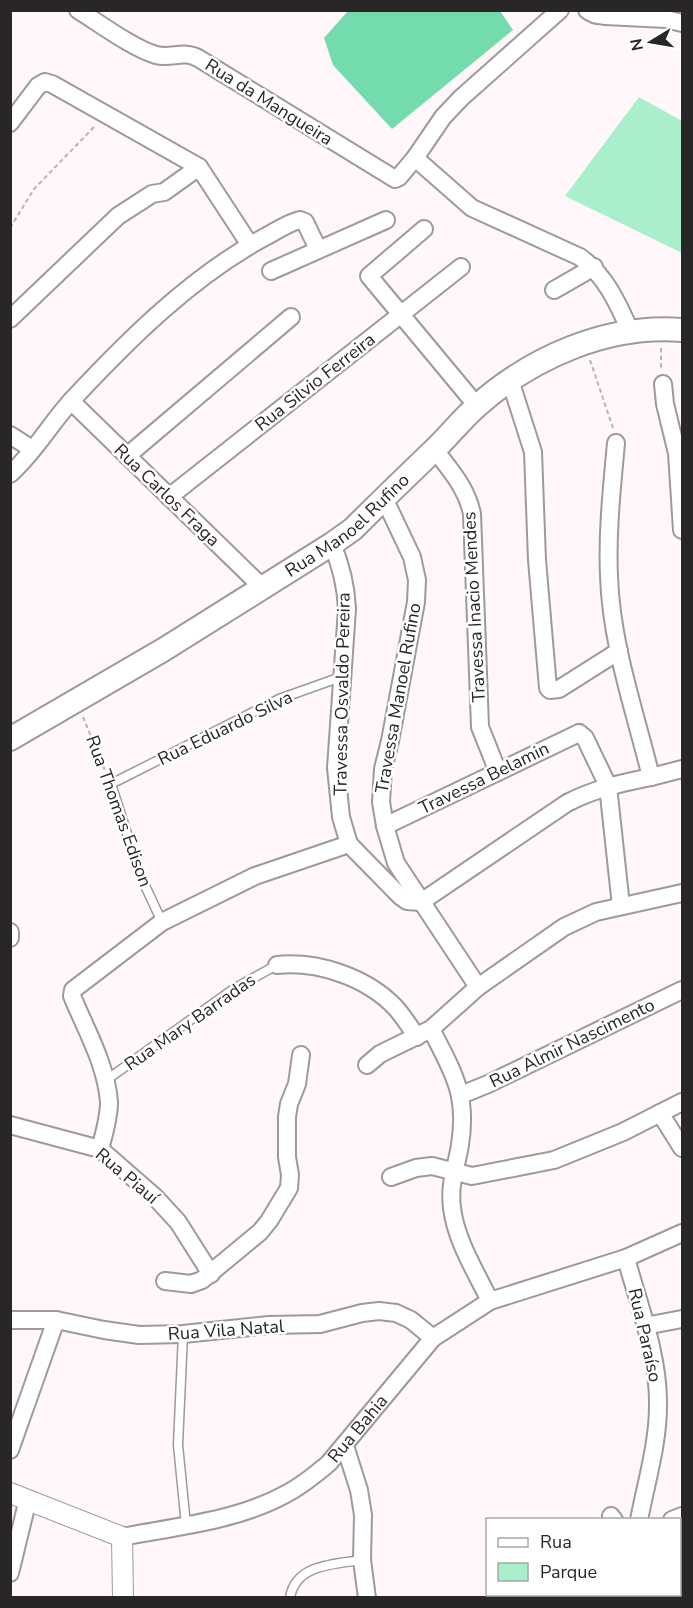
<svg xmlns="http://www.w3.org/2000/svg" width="693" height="1608" font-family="'Nunito Sans',sans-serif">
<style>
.green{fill:#aaefcc}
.forest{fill:#74dcac}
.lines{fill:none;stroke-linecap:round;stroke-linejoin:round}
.service-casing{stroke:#a19899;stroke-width:11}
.minor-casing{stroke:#a19899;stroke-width:20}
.tertiary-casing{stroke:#a19899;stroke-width:22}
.secondary-casing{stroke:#a19899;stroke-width:26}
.path{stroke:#bab4b5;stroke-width:2;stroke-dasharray:4.5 3;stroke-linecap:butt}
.service{stroke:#fff;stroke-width:8}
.minor{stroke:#fff;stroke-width:16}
.tertiary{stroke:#fff;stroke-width:20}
.secondary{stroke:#fff;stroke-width:22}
.labels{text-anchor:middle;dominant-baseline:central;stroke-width:5;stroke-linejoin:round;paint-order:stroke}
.street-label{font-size:18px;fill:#292627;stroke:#fff}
</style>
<rect width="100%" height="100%" fill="#fff7f9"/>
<!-- green -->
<path class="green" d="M639,97L682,121V253L565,196Z"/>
<!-- forest -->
<path class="forest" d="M348,11H500L513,30L392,129L333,65L324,38Z"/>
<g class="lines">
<!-- service casing -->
<g class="service-casing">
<path id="service" d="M162,922L141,877L111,784L279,699L341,677
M105,1081L235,988L277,965
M183,1334L178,1445L186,1525
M290,1598C295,1564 335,1564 362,1560"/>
</g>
<!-- minor casing -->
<g class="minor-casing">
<g id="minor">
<path d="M78,10C99,23 134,49 156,55C171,59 184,50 198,58L395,179L399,177L415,158L443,117L461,98L560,10"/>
<path d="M587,10C596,17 604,17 614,12"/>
<path d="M605,16L666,19L682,23"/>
<path d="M10,123L38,86L45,82L52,84L199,167L250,245"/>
<path d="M415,158L472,208L580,257C605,275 618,303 630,331"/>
<path d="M424,229L369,276L477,406"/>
<path d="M271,271L386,220"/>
<path d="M554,290L594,267"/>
<path d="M10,319L118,216L152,194L164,192L199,167"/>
<path d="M510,380L533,452L537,560L548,688L550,690L559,689L619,651"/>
<path d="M663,384L665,404L677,453L682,530"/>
<path d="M71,401L263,588"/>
<path d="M10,435L32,449"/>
<path d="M435,450C450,470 467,488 472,514L480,727L498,772"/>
<path d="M127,456L291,317"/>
<path d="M10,474C34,453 50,424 72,400C128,340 190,278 263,238C275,232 287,223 300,220L305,222L318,249"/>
<path d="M169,497L461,267"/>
<path d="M384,498L412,557L417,580L416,602L390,741L383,769L381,802L385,826L396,863L478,987"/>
<path d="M332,544C341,565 346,586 347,609L336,768L341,817L349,844"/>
<path d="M651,777L682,769"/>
<path d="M385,826L579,733L585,738L608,786L621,906"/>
<path d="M10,932V938"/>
<path d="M277,965C318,961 366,977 395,1007C403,1016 410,1027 417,1037"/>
<path d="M431,1029C453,1072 468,1094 460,1145C456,1169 449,1183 452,1208C456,1241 476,1272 490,1301"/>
<path d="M367,1065L380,1054L431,1029L478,987L564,927L596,912L682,893"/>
<path d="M461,1095L488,1084L682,990"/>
<path d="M660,1113L682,1148"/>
<path d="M10,1125L100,1149L155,1197L178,1222L211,1274"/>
<path d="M100,1149C104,1134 109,1118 109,1102C106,1064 86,1030 72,996L73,990L162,922L255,876L349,844L400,896L407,901L421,902L567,803C594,789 621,783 651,777C635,711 611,644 609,576C607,532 612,487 616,443"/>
<path d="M391,1177L416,1168L432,1166L472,1176L554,1160L623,1132L682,1102"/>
<path d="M626,1258C639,1306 659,1356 658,1406C658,1444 646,1483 639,1520"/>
<path d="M165,1281L191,1284L202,1280L260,1232L269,1221L289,1188L290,1175L287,1157V1117L289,1104L297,1084L301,1055"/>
<path d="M10,1320H56L104,1330L139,1335L183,1334L269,1325L320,1324L362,1313L379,1311L396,1313L411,1320L433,1338"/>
<path d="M645,1326L682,1319"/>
<path d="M345,1446L359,1490L363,1515L362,1560L367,1598"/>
<path d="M10,1450L56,1320"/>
<path d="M611,1516L614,1520"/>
<path d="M672,1520L682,1516"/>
<path id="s1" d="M122,1537C174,1527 236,1521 284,1495C300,1487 315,1475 329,1463L433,1338L490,1301L626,1258L682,1233"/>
<path d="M10,1573L28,1499"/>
</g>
</g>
<!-- tertiary casing -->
<g class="tertiary-casing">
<path id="tertiary" d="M10,1493L122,1537L123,1598"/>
</g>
<!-- secondary casing -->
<g class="secondary-casing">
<g id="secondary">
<path id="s2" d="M10,739L163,650L332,544L353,529C379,503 406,477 432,452C448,437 461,420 477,406C532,357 608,324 682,330"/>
</g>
</g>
<!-- path -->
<path class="path" d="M10,228L34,189L95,126
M661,348V369
M590,360L613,428
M83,717L106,773
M634,1594V1597"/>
<!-- service -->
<use href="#service" class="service"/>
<!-- minor -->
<use href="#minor" class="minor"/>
<!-- tertiary -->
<use href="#tertiary" class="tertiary"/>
<!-- secondary -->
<use href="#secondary" class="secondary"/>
</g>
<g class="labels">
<!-- street labels -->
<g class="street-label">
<text transform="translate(269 102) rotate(32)">Rua da Mangueira</text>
<text transform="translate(315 382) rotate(-38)">Rua Silvio Ferreira</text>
<text transform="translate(167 495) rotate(44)">Rua Carlos Fraga</text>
<text stroke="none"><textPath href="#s2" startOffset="400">Rua Manoel Rufino</textPath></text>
<text transform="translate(474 607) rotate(-93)">Travessa Inacio Mendes</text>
<text transform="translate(342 694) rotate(-89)">Travessa Osvaldo Pereira</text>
<text transform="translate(398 698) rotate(-80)">Travessa Manoel Rufino</text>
<text transform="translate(225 728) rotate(-26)">Rua Eduardo Silva</text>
<text transform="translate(484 778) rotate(-26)">Travessa Belamin</text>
<text transform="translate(119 811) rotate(70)">Rua Thomas Edison</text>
<text transform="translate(190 1022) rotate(-35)">Rua Mary Barradas</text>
<text transform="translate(572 1043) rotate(-26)">Rua Almir Nascimento</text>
<text transform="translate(127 1176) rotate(40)">Rua Piauí</text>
<text transform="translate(226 1330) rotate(-4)">Rua Vila Natal</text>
<text transform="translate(645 1335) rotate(77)">Rua Paraíso</text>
<text stroke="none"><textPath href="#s1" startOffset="268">Rua Bahia</textPath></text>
</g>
</g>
<!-- border -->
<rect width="693" height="1608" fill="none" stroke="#292627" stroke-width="24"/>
<!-- legend -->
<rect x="486" y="1518" width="195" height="78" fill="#ffffff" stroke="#a9a8a9" stroke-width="1.5"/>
<rect x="498" y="1538" width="30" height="9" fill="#ffffff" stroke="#a9a8a9" stroke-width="1.5"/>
<text x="540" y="1548" font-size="18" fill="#292627">Rua</text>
<rect x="498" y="1563" width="30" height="18" fill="#aaefcc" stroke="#a9a8a9" stroke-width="1.5"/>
<text x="540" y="1578" font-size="18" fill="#292627">Parque</text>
<!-- north arrow -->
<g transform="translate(651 42) rotate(259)" stroke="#ffffff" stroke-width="4.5" paint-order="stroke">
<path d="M0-4.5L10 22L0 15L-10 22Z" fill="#292627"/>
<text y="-9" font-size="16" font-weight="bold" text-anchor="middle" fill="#292627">N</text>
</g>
</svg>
